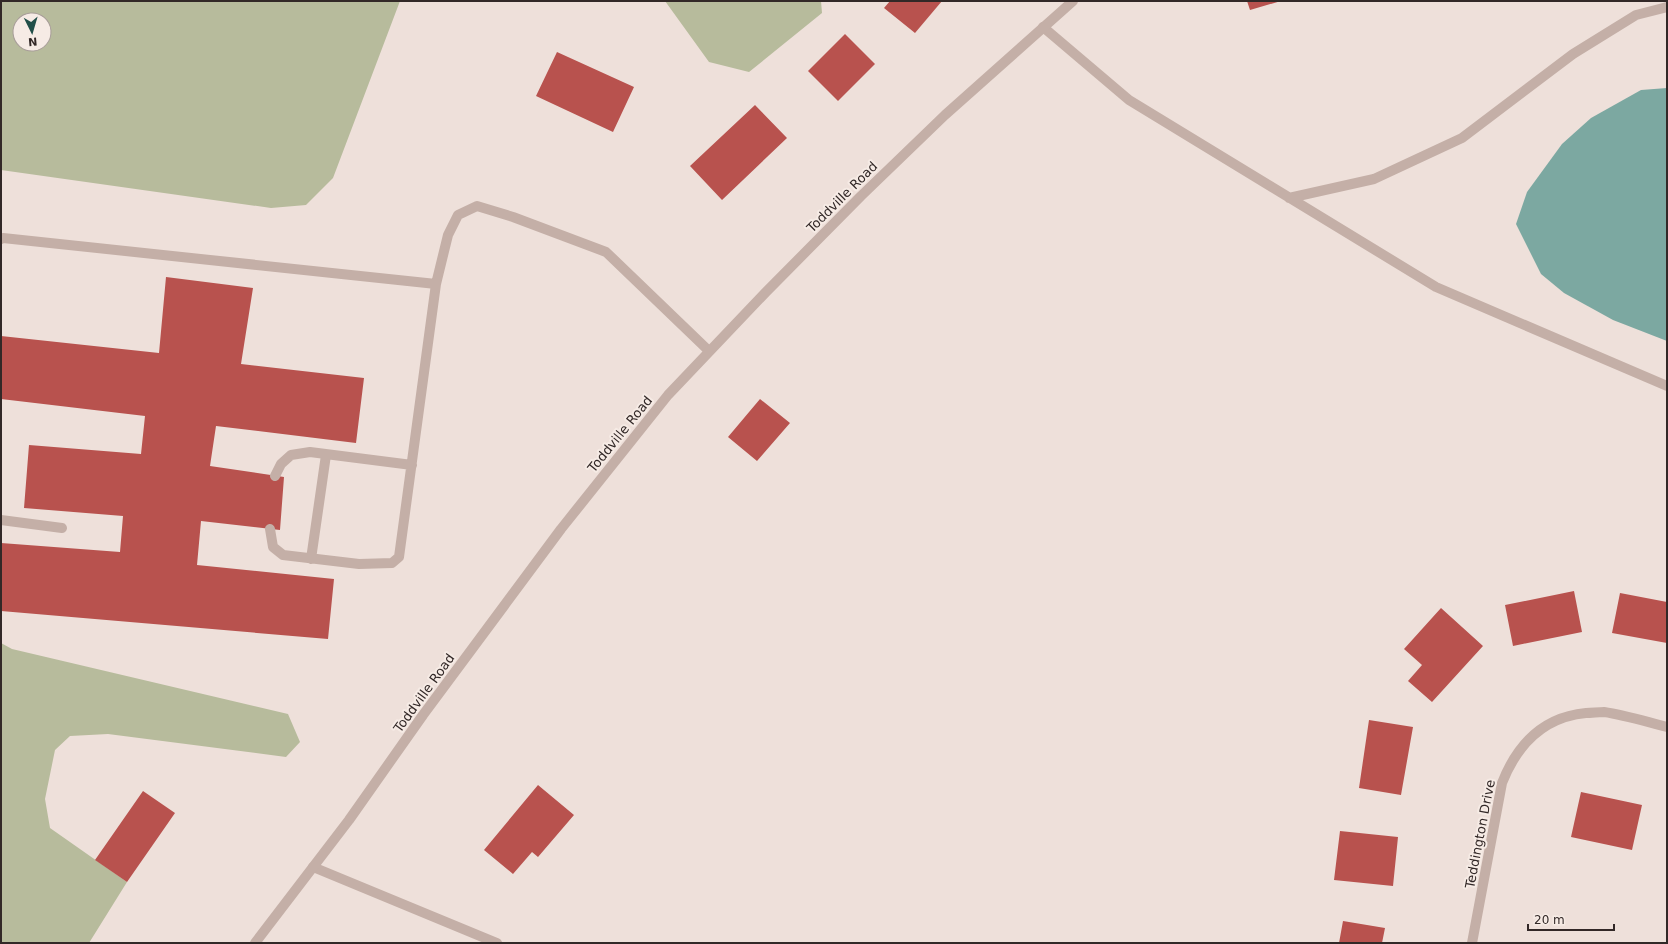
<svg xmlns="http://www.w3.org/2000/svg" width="1668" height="944" font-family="'DejaVu Sans',sans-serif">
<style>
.green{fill:#b7bb9c;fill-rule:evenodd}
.water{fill:#7ca8a1}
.building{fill:#b8524e}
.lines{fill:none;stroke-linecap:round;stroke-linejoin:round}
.service{stroke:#c4afa7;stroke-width:10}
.minor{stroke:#c4afa7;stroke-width:10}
.tertiary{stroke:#c4afa7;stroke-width:10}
.labels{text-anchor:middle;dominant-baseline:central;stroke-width:4;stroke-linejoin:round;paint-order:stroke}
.street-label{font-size:13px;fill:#322827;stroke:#f6ebe5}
</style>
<rect width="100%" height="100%" fill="#eee0da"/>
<!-- green -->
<path class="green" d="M1,1H400L333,178L306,205L271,208L1,170ZM20,20H44V44H20Z
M665,1H821L822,13L749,72L709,62Z
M1,643L12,649L288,714L300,742L286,757L108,734L70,736L55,750L45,799L50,828L127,882L89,943H1Z"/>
<!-- water -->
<path class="water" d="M1667,88V341L1613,320L1564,293L1541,274L1516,224L1527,192L1562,144L1591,118L1641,90Z"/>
<!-- building -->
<path class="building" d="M890,1H942L915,33L884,8Z
M1247,1H1281L1250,10Z
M845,34L875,64L838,101L808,71Z
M557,52L634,87L613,132L536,96Z
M755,105L787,138L722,200L690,166Z
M166,277L253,288L241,364L364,378L356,443L216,426L210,466L284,477L280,530L201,521L197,565L334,579L328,639L1,611V543L120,552L123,516L24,508L29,445L141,454L145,416L1,399V336L159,353Z
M760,399L790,423L757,461L728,437Z
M1574,591L1582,632L1513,646L1505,605Z
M1620,593L1667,602V643L1612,633Z
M1441,608L1483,646L1432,702L1408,681L1422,665L1404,649Z
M1369,720L1413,727L1401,795L1359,788Z
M538,785L574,815L538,857L532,852L513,874L484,850Z
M143,791L175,813L127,882L95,860Z
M1581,792L1642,805L1632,850L1571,837Z
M1340,831L1398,837L1393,886L1334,880Z
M1343,921L1385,928L1382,943H1339Z"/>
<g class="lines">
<!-- service -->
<path class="service" d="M1043,27L1129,100L1436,287L1667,386
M1289,198L1374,179L1462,138L1573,54L1636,15L1667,7
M1,239L3,238L436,284
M275,476L281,464L291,455L310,452L412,465
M1,520L62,528
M270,529L273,547L283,555L359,564L392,563L399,557L436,284L448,235L458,215L477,206L513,217L606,252L709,351
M311,559L326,455
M313,867L497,943"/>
<!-- minor -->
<path class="minor" d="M1472,943L1502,783C1517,745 1543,717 1586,713C1592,713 1598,712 1604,712C1625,715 1647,722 1667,727"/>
<!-- tertiary -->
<path class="tertiary" d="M255,943L349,820L423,715L561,529L668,395L766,292L861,196L945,115L1073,1"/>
</g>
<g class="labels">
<!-- street labels -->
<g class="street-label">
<text transform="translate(842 197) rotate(-45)">Toddville Road</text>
<text transform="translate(620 434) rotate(-51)">Toddville Road</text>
<text transform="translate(424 693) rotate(-54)">Toddville Road</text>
<text transform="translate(1480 834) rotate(-79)">Teddington Drive</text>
</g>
</g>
<!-- border -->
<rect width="1668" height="944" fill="none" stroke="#322827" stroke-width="4"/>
<!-- north arrow -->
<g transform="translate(32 32) rotate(175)"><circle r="19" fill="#f6ebe5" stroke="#a89d99"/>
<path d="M0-3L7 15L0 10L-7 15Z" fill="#214e48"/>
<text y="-6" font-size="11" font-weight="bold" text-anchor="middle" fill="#322827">N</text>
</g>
<!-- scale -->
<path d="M1528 924v6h86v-6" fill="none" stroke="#322827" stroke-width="2"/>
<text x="1534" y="924" font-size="12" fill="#322827" stroke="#f6ebe5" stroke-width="3" paint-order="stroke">20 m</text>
</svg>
